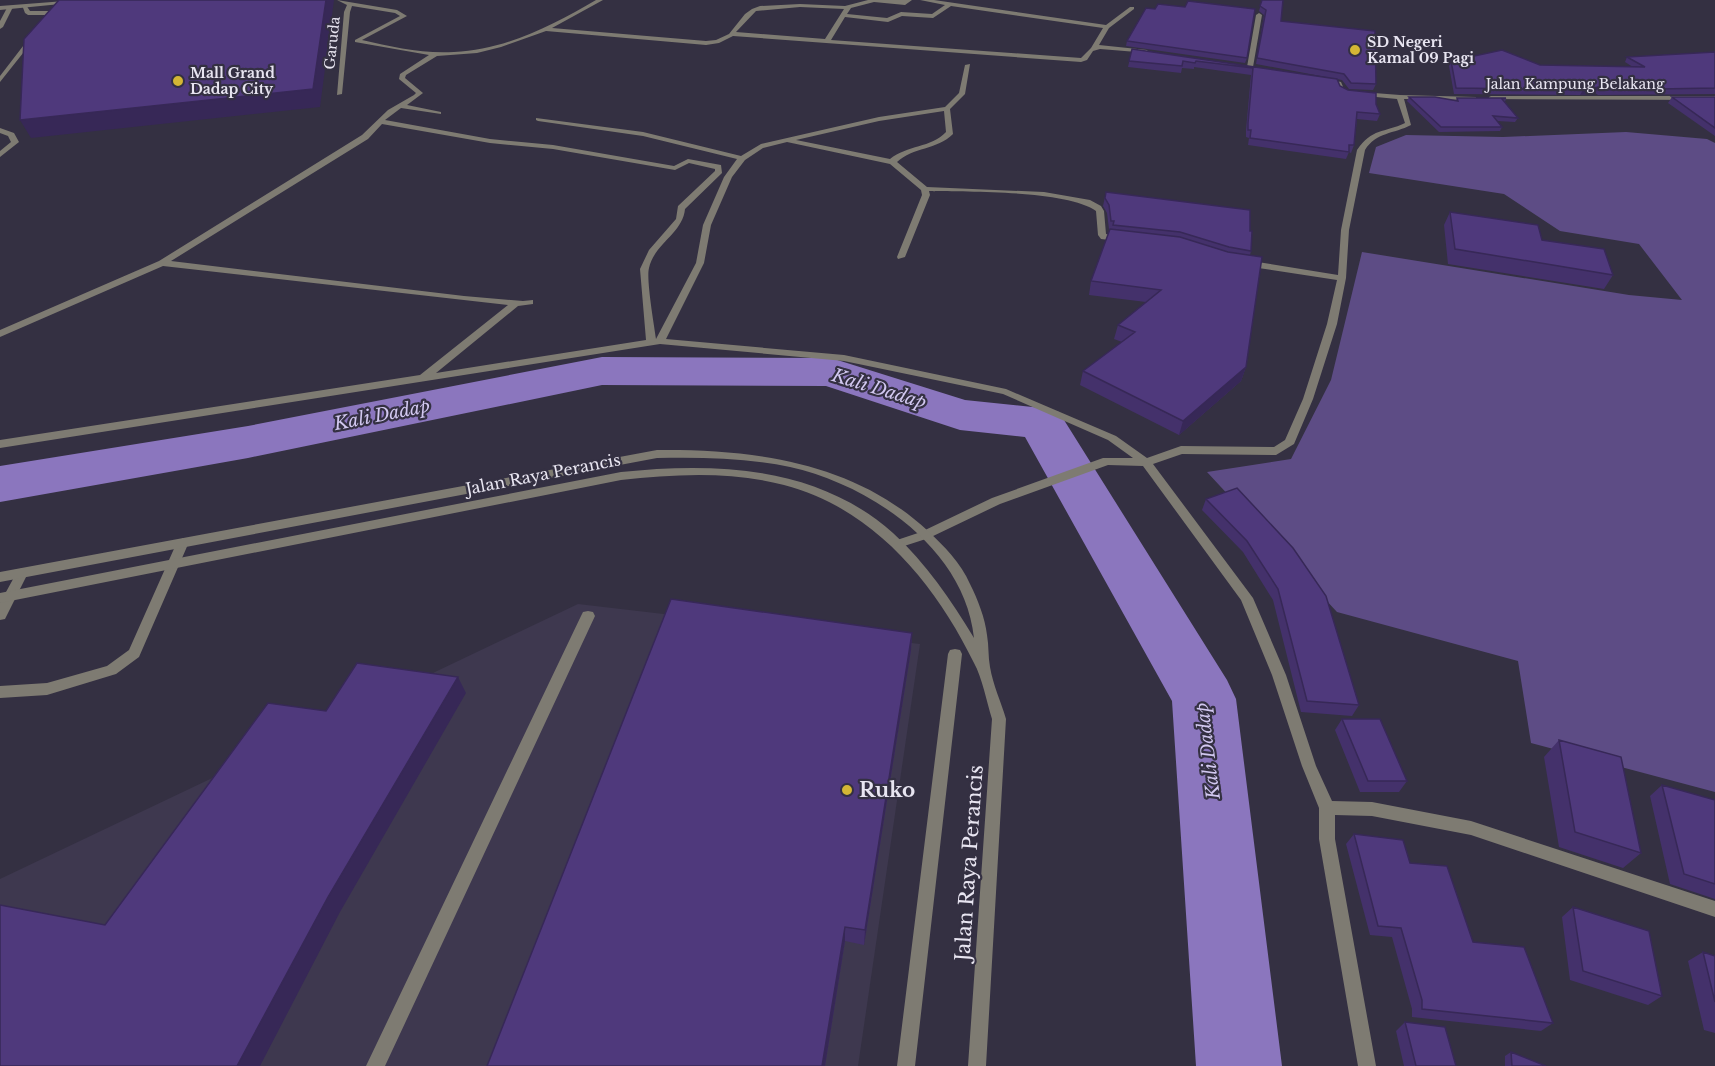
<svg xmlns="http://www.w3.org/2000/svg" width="1715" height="1066" font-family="'Libre Baskerville',serif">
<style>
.built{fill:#3e384f}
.green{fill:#5d4c85}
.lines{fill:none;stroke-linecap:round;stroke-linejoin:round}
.river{fill:#8b76be;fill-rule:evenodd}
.service{fill:#7e7b72;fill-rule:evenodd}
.minor{fill:#7e7b72;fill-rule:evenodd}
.tertiary{fill:#7e7b72;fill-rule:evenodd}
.wall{fill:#44316b}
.shaded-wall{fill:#372857}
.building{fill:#4f397c;stroke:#372857;stroke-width:1.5}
.poi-dot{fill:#d4b635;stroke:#343042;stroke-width:2}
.labels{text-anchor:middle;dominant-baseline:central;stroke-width:4.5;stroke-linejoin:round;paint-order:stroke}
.far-poi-label{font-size:14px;font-weight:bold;fill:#e8e5f1;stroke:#343042;text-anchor:start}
.far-street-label{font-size:14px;fill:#e8e5f1;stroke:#343042}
.street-label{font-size:16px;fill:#e8e5f1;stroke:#343042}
.water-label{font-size:18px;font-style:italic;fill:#d2c8f0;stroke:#343042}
.near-poi-label{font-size:20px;font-weight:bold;fill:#e8e5f1;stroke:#343042;text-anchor:start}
.near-street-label{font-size:20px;fill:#e8e5f1;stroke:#343042}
</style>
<rect width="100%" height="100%" fill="#343042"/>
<!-- built -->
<path class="built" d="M578,604L920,644L858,1066H0V879Z"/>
<!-- green -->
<path class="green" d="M1626,132L1707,139L1715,143V792L1531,743L1518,661L1337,612L1207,472L1291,459L1331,380L1362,252L1629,295L1682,300L1639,244L1560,231L1504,194L1369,173L1376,147L1406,135L1503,137Z"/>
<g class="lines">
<!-- river -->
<path class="river" d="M602,357L831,358L965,400L1042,408L1059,412L1227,680L1236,699L1282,1066H1196L1172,701L1025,437L960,430L826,386L602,385L248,458L0,502V466L248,426Z"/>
<!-- service -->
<path class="service" d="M22,5H26L30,11H61L64,13L61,15H28L25,13Z
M8,6L13,7L3,27L0,29V21Z
M30,37L35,38L0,82V76Z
M0,128L14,133L19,142L0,157V151L11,142L8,136L0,133Z
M183,538L189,542L139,657L116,674L47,695L0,698V686L47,683L107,666L129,650L177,542Z
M22,568L26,570L28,573L5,619L0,620V603L18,570Z
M588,611L593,612L595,616L385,1066H366L581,616L583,612Z
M955,649L960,650L962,654L915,1066H897L948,654L950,650Z"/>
<!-- minor -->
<path class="minor" d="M337,0L397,10L407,16L362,40C392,47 423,54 454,52C505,50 553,25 596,0H603L552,28L706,41L716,40L729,34L745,14L752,9L760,6L800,4L845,6L868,0H912L905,5L874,2L851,8L847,14L887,18L901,12L932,14L945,5L920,0H934L1106,25L1130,7H1134V9L1109,28L1099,45L1147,50L1149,53L1100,49L1093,51L1087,60L1081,62L733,36L719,43L706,45L546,31L501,47L477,53L437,56L406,75L405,78L423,93L407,105L441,112V114L401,108L385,120L490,139L553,145L674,166L688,159L721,165L722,173L685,209C683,233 654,244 649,268C646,279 654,324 656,339L696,263L703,225L724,177L737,159L643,136L538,121L536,120V118L643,132L741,156L761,144L879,117L945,107L959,93L965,65L970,64L965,94L950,109L953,134C937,150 913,147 897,162L927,187L1044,192L1090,200L1101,206L1104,211L1106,234L1126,238V242L1101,239L1098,235L1096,211C1067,190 968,192 929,191L930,195L905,257L898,259L897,257L922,195L921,190L890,164L787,142L763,148L745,160L732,177L711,225L704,263L666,339L844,355L1006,389L1116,436L1147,458L1181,446L1274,447L1285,440L1303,399L1327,324L1337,280L1245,266L1241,263L1245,260L1338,275L1341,230L1357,150C1372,128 1384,133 1405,123L1397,99L1345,94L1339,91L1336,84L1322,80V78L1341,82L1344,89L1348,91L1400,95L1476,97V99L1474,100L1404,99L1411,125C1394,134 1376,132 1365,150L1349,230L1346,278L1337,324L1313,399L1294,444L1276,455L1182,454L1153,464L1253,598L1286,675L1316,766L1332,801L1372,802L1471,821L1715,901V917L1471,835L1372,816L1335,815V839L1376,1066H1358L1319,839V808L1302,766L1272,675L1241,600L1143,466L1108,465L1000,504L929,538L898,548L892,544L894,541L921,532L992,498L1103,458H1133L1108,440L1003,394L844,361L660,344L0,448V440L420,375L508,305L163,266L0,337V330L159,261L362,135L388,110L414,95L416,93L399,79L400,74L429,55L355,42V40L400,16L395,13L352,6L350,12L342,94L337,95L344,12L347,5ZM951,6L1103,28L1091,48L1081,58L831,40L845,17L888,22L902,16L933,18ZM800,7L844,9L825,39L736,32L756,11ZM944,111L946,132C931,148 907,145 890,159L796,140L879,121ZM382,124L490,143L553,149L675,170L689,163L715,169V171L678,206L676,219L649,250L640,269L646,340L436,373L518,306L533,304V300L523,301L464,296L171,261L368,139Z
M1259,13L1262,15L1253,67L1250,69L1247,67L1256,15Z
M1491,96H1715V100L1489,99V97Z"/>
<!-- tertiary -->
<path class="tertiary" d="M78,0H101L0,10V6Z
M657,450C754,449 854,462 928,531C944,546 961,563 970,584C978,600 985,618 987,635C989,646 988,657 990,667C993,685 1001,702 1006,719L986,1066H968L992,719C987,703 982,677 974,663C935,583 873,508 784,485C731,471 675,474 621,480L0,603V593L621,472C716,462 818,466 893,533C926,563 951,600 974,638C965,549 871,485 790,467C746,458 702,457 657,458L0,582V572Z"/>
</g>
<!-- wall -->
<path class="wall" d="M1262,0L1281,21L1376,84L1373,90L1349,89L1342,80L1256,64L1264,15L1259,11Z
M1127,41L1247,58L1245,63L1126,46Z
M1132,49L1337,79L1340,86L1376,104L1380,114L1377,121L1357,119L1354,145L1351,153L1349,152L1346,159L1248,145L1249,138L1246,137V130L1251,75L1194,67V69L1182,68L1181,73L1128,67Z
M1715,52V94L1598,95L1595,93L1580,95L1454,94L1449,66L1451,61L1540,65L1633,67L1625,62L1627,57Z
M1409,97L1456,101L1457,98H1506L1505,102L1518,118L1515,122L1497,121L1502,127L1500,131L1439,132L1407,101Z
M1672,97H1715V136L1668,103Z
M1106,192L1250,231L1251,251L1250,255L1246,367L1241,381L1179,435L1080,385L1083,371L1122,342L1114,339L1118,325L1146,302L1089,295L1091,281L1110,229H1109L1107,213L1103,206Z
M1450,212L1542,240L1613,275L1604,289L1448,264L1444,225Z
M1237,488L1359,705L1352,716L1301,712L1273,600L1243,552L1202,510L1206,499Z
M912,633L911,650L864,945L845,941L825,1066H487Z
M1342,719L1407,781L1399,792H1360L1335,730Z
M1559,740L1641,853L1623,868L1559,847L1544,757Z
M1662,785L1715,800V899L1670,884L1650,796Z
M1354,834L1410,863L1473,942L1553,1023L1541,1031L1412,1017V1009L1392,937L1370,935L1346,844Z
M1573,907L1662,996L1648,1005L1570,980L1562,917Z
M1703,952L1715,956V1033L1704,1030L1688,961Z
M1405,1022L1456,1066H1404L1396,1031Z
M1511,1052L1546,1066H1505V1056Z"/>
<!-- shaded-wall -->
<path class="shaded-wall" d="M326,0H334L320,107L31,138L20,120Z
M1598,87L1595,93L1580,95L1583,90Z
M1246,367L1241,381L1179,435L1183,421Z
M912,633L911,650L864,945L865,930Z
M458,677L466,693L340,912L260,1066H237L328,897Z
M845,927V941L825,1066H822Z"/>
<!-- building -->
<path class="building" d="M59,0H326L313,89L20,120L24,39Z
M1262,0H1283L1281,21L1375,31L1376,84L1351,83L1344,74L1257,58L1266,10L1260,6Z
M1188,1L1255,9L1247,58L1127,41L1146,8L1155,9L1158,4L1185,7Z
M1132,49L1337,79L1340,86L1348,90L1376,93V104L1380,114L1357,112L1354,145H1349V152L1250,138L1251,130H1248V123L1253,68L1196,61L1195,63L1183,61L1182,66L1129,61Z
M1502,50L1540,65L1645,67L1627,57L1715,52V88L1601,90L1598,87L1583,90L1456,88L1451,61Z
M1409,97H1435L1458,101L1457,98H1506L1502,99L1518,118L1493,116L1502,127H1441Z
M1672,97H1715V128Z
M1106,192L1250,210V231H1252L1251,251L1229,247L1180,232L1113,225L1114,221H1111L1109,205L1105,198Z
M1450,212L1538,225L1542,240L1604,249L1613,275L1455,249Z
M1110,229L1180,237L1228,252L1262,257L1246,367L1183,421L1083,371L1135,332L1118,325L1161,290L1091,281Z
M1237,488L1293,548L1326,596L1359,705L1307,701L1278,589L1247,541L1206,499Z
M671,599L912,633L865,930L845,927L822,1066H487Z
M357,663L458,677L328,897L237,1066H0V905L105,925L268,703L326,711Z
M1342,719H1380L1407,781H1368Z
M1559,740L1621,757L1641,853L1575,832Z
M1662,785L1715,800V884L1684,874Z
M1354,834L1403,840L1410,863L1447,866L1473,942L1524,947L1553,1023L1422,1009V1000L1401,928L1378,926Z
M1573,907L1649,931L1662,996L1583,971Z
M1703,952L1715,956V1002Z
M1405,1022L1445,1027L1456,1066H1416Z
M1511,1052L1546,1066H1512Z"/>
<!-- markers -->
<g class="poi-dot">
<circle cx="1355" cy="50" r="6"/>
<circle cx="178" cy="81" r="6"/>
<circle cx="847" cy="790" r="6"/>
</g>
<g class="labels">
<!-- far-poi labels -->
<g class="far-poi-label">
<text x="1367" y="42">SD Negeri<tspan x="1367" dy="16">Kamal 09 Pagi</tspan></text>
<text x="190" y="73">Mall Grand<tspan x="190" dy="16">Dadap City</tspan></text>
</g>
<!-- far-street labels -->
<g class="far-street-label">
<text transform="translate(332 43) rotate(-84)">Garuda</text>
<text x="1575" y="84">Jalan Kampung Belakang</text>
</g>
<!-- street labels -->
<g class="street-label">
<text transform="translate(543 474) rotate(-11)">Jalan Raya Perancis</text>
</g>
<!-- water labels -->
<g class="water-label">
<text transform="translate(879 389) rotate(17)">Kali Dadap</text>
<text transform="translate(382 415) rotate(-11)">Kali Dadap</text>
<text transform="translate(1208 751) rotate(-97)">Kali Dadap</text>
</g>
<!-- near-poi labels -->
<g class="near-poi-label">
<text x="859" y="790">Ruko</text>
</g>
<!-- near-street labels -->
<g class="near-street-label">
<text transform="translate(969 863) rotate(-86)">Jalan Raya Perancis</text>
</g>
</g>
</svg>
